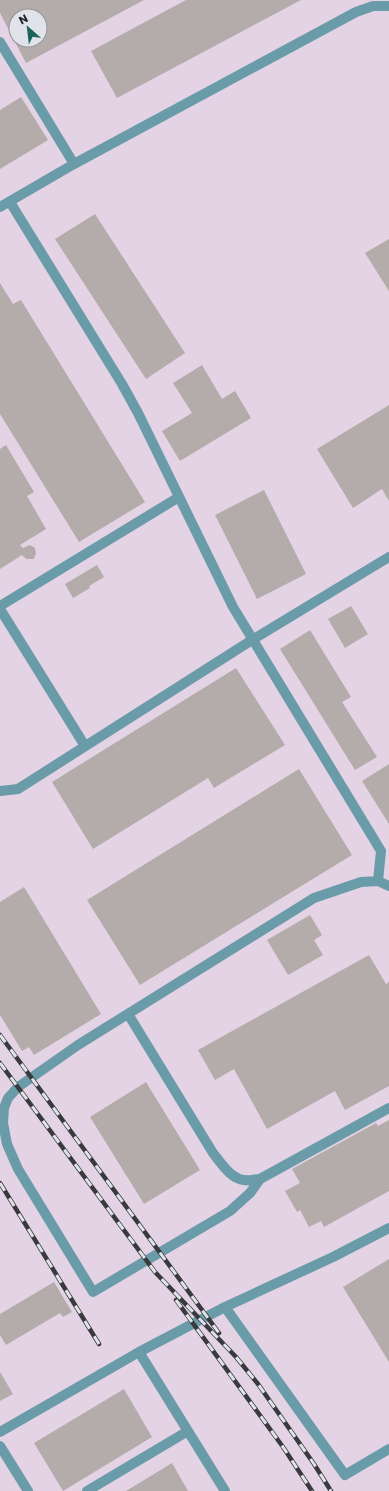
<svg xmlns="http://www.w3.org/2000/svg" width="389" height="1491" font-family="Poppins,sans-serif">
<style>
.industrial{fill:#e4d3e5;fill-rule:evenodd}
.building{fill:#b3acaa;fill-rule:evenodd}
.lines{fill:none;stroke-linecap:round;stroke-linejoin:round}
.service{stroke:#6a9ba8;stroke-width:10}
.minor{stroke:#6a9ba8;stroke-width:10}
.rail-casing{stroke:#393a3d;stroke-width:4.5}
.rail{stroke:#e0e3e9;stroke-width:3;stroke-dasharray:9;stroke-linecap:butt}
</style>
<rect width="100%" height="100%" fill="#e0e3e9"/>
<!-- industrial -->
<path class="industrial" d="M0,0H389V1491H0ZM16,16H40V40H16Z"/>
<!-- building -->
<path class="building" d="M0,0H144L26,63L0,13ZM16,16H40V40H16Z
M186,0H301L117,98L91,51Z
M21,97L48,140L0,169V110Z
M95,214L185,353L146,379L55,239Z
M389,239V291L365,253Z
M0,283L13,304L21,300L145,502L79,542L0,414Z
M202,365L222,399L235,391L251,418L180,461L162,431L192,413L173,383Z
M389,405V501L382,489L353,508L317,449Z
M6,445L34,492L27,496L46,529L20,545L23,548L30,545L35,548L36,553L34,559H26L22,555L0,569V449Z
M264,490L306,574L257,599L215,515Z
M97,565L104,577L89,586L90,588L73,598L65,584Z
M351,606L368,634L345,648L328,619Z
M310,630L351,697L342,702L377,757L355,770L280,649Z
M236,668L285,745L214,788L208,778L93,849L52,782Z
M389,764V824L362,781Z
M299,769L352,855L140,985L87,900Z
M24,887L101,1014L34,1055L29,1047L22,1051L0,1015V902Z
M310,915L322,935L314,940L323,955L288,975L267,940Z
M369,955L386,984L389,982V1086L345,1110L335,1091L267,1129L234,1069L215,1080L198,1050Z
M146,1082L200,1170L144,1204L90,1117Z
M389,1120V1191L324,1227L321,1221L309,1227L300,1210L297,1212L285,1191L300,1183L292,1169L376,1123L378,1126Z
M389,1259V1362L343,1287Z
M54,1282L72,1312L63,1317L60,1313L6,1345L0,1335V1314Z
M0,1372L13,1394L0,1401Z
M124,1389L152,1437L63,1491L34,1443Z
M172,1463L188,1491H126Z"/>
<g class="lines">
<!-- service -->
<path class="service" d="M0,42L74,164L0,207
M10,202L122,384L138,413L233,607L381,851L378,881
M0,606L179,497
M0,609L85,746
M0,791L18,789L252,640L389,557
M128,1014L213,1153C221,1163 231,1179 244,1180C249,1181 255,1179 260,1179L389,1108
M260,1179L250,1193L230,1211L93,1292L18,1169L7,1144L3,1123L4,1108L8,1098L18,1087L78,1045L314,898L361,882L378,881L389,886
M225,1307L345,1475L389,1449
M139,1352L225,1491
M0,1432L139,1352L225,1307L333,1257L389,1228
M0,1446L28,1491
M87,1491L188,1431"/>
<!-- minor -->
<path class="minor" d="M74,164L356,12L373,6H389"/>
<!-- rail casing -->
<g class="rail-casing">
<path id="rail" d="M0,1035L219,1333
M0,1063L155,1272L236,1357L258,1384L314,1464L331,1491
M0,1183L99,1344
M176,1300L283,1447L312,1491"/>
</g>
<!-- rail -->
<use href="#rail" class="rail"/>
</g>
<!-- north arrow -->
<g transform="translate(28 28) rotate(332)"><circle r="19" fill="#e0e3e9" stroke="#939599"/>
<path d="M0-3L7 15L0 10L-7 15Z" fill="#1b645a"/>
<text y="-6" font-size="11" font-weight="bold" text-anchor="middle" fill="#1f2022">N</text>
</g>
</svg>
